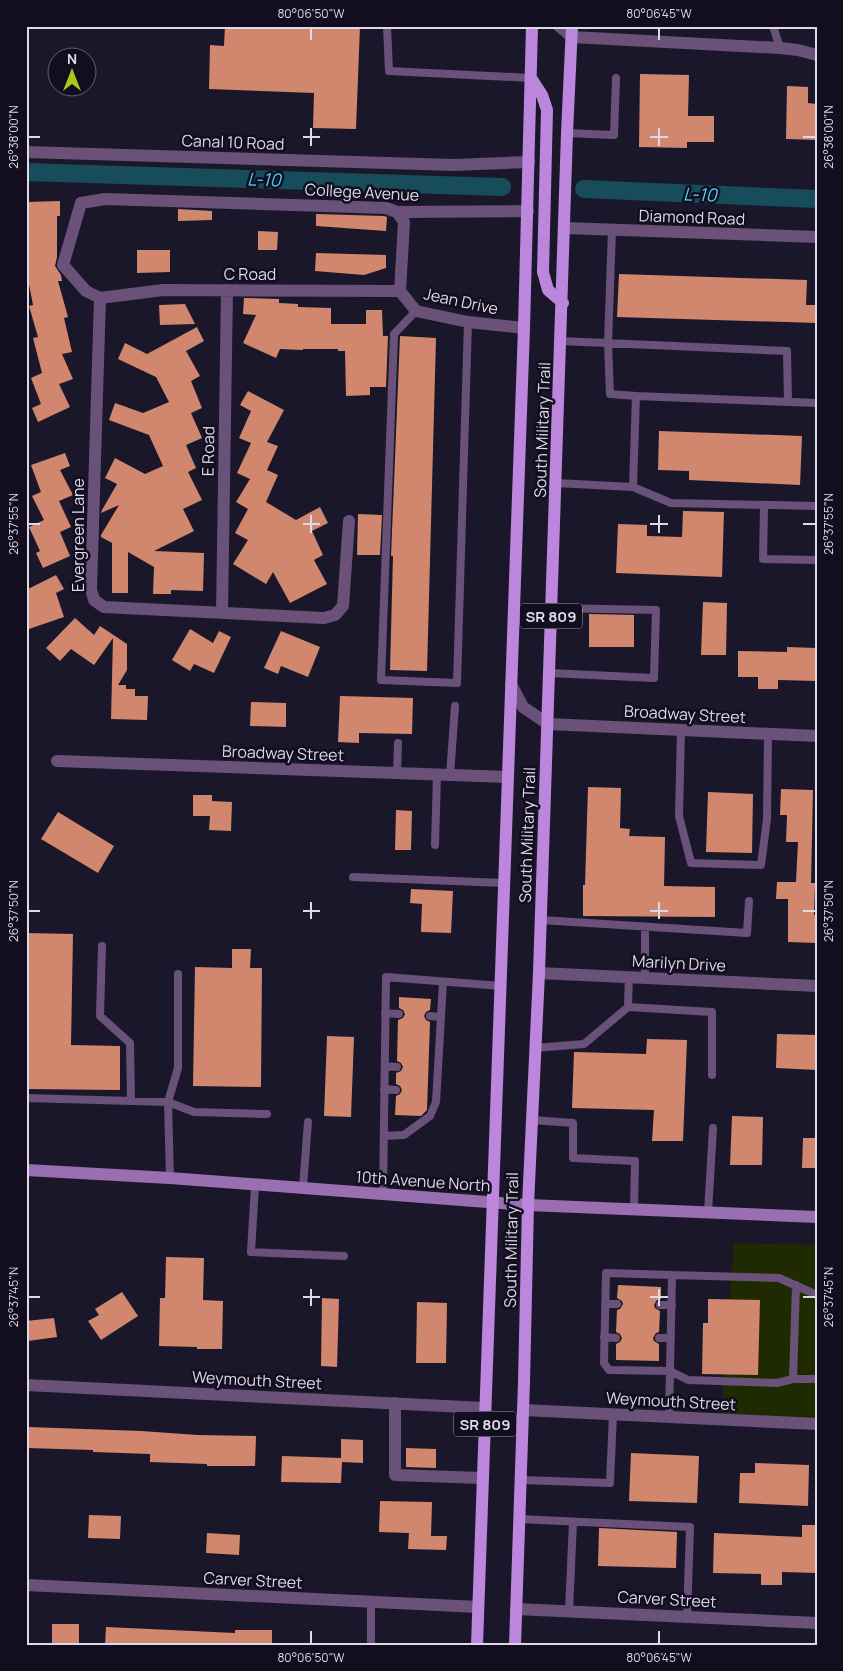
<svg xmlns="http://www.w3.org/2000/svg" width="843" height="1671" font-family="Manrope,sans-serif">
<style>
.green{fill:#202a01}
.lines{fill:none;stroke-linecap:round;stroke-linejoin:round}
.canal{stroke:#174c5b;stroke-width:18}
.building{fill:#d1876d}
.lane{stroke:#6a517a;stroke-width:8}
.street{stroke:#6a517a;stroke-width:12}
.secondary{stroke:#996fb2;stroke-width:12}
.primary{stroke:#bc86dd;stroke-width:12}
.ticks{fill:none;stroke:#dcdae7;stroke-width:2}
.labels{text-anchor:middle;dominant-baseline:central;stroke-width:5;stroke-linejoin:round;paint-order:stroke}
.shield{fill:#120e20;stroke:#9f9dab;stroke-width:1}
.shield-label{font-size:15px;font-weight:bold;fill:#dcdae7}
.street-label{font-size:16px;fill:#dcdae7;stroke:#120e20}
.water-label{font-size:18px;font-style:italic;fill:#46d5fb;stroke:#120e20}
.neatline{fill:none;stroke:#dcdae7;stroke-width:2}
.ticks-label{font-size:12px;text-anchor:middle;fill:#dcdae7}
</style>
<rect width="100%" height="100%" fill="#1b172a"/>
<!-- green -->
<path class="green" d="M734,1243L817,1245V1424L721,1419Z"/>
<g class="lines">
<!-- canal -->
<path class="canal" d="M26,172L502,187
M584,189L817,199"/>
</g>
<!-- building -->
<path class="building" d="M225,26H360L356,129L313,128L314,93L209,89L210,45L224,46Z
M640,74L689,75L688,116H714V142H687V148L639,147Z
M787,86L808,87V103L817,104V140L786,139Z
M60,201V216H57V257L55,266L61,275L62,281H58L68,317L64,318L72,352L62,354L73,379L59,384L70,407L38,422L32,408L41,404L31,378L42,373L33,338L38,337L29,306L33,305L26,269V202Z
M178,209L212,211V220L178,221Z
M316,214L384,216L387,217L386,231L316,226Z
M258,231L278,232L277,250H258Z
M137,250H170V272L137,273Z
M316,253L386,255V268L364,275L315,271Z
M619,274L807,280L806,305H817V323L617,317Z
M244,298L279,299V303L298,304V307L331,308V324H366V310H382L383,336H388L386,387H370V395L346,396L345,351H338V349H303V350L280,349L276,358L243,343L256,315L243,314Z
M185,304L195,324L160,325L159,305Z
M197,327L204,341L186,351L200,376L191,381L202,408L191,413L202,438L186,445L196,468L188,472L202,500L183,509L194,531L154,551L204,553L203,591L171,590V594H153L154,567L128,552V593H112V543L101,537V535L119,505L101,513L102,510L117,484L105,478L115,458L145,474L163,466L149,435L109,420L115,403L143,413L169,402L156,377L118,359L125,343L147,354Z
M400,336L436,338L427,671L390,670L393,556H391Z
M248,391L284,410L267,442L278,446L267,470L278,475L266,502L296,520L320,507L328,523L312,531L323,555L314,560L327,584L290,603L273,572L266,584L233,564L248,540L235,533L248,509L236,502L250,479L237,473L251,443L239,438L251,411L240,405Z
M659,431L802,436L800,485L689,480V471L658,470Z
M65,453L70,466L60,470L73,495L59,501L71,527L60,532L70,556L43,568L36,553L40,551L29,527L44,520L32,496L41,492L31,465Z
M683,511L724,512L722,577L616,573L618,524L647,525V536L682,537Z
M358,514L382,515L380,555H357Z
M56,575L64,589L56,593L64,617L26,630V590Z
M703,602L727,603L726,655H701Z
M589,614L634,615V647H589Z
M75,618L94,635L100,626L127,644V670L118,685H126V689H135V696H148L147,720L111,719L113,638L94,665L71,649L60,661L46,648Z
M190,629L213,643L219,631L231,637L214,673L194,664L190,671L172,660Z
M281,631L320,647L308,677L281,666L278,674L264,668Z
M787,647L817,648V681L778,680V689H758V677H738V651L787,652Z
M340,696L413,698L412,734L359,733V743L338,742Z
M251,702L286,703V727L250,726Z
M588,787L621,788L620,828L630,829L629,836L665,837L664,886L715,887V917L583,916V885H585Z
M781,789L813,790L811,883H815L814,915H817V943L788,942V899H776L777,882H796L798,842H786L787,815H780Z
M708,792L753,794L752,853L706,852Z
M193,795H212V801L232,802L231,831L209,830L210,816H193Z
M396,810L412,811L411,850H395Z
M58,812L114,846L98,873L41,839Z
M411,889L453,891L451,933L421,932L422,904L410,903Z
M26,933L73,934L71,1045L120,1046V1090L26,1089Z
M232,949H251L250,968H262L261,1087L193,1086L195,967L232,968Z
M399,997L431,999L430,1010L426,1012L424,1016L426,1020L430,1022L427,1110L421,1116L395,1115L396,1096L400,1094L402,1090L400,1086L396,1084V1073L401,1071L403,1067L401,1063L397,1061L398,1020L403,1018L405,1014L403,1010L399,1008Z
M777,1034L817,1035V1070L776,1068Z
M327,1036L354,1037L351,1117L324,1116Z
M647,1039L687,1040L683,1141H652L654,1110L572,1108L574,1052L646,1054Z
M732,1116L763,1117L762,1165H730Z
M803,1138H817V1168H802Z
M166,1257L204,1258L203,1300L223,1301L222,1349H197V1347L159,1346L160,1298H165Z
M618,1285L661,1287V1299L657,1300L654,1305L655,1308L660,1311L659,1332L656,1333L653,1338L654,1341L659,1344V1361L616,1360V1344L620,1342L622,1338L620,1334L616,1332L617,1310L620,1309L623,1304L622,1301L617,1298Z
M122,1292L138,1316L101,1340L88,1321L99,1315L95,1309Z
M322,1298L339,1299L337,1367L321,1366Z
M708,1299L760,1300L758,1375L702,1374L703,1323H708Z
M417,1302L447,1303L446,1363H416Z
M54,1318L57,1337L28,1341L26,1321Z
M28,1427L141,1431L198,1435L256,1436L255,1466H207V1464L150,1462V1454L93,1452V1450L27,1448Z
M341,1439L363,1440V1463L342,1462L341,1483L281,1482L282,1456L341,1458Z
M406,1448L436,1449V1468L406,1467Z
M631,1453L699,1456L697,1503L629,1501Z
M755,1463L809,1465L808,1506L739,1503L740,1473H755Z
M380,1501L432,1502L431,1536H447L446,1550L408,1549L409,1533L379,1532Z
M89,1515L121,1516L120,1539L88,1538Z
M802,1525H817V1573L782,1572V1585H761V1574L713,1573L714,1533L802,1537Z
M599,1528L677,1532L676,1568L598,1566Z
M207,1533L240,1535L239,1555L206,1553Z
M52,1624H79V1645H52Z
M106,1627L235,1633V1630H272V1645H105Z"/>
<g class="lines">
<!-- lane -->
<path class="lane" d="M387,26L389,71L531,78
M773,26L780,48
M567,133L614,135L616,78
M612,230L608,343L610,394L636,396
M416,311L394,334L381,680L457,683L468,322
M561,341L787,351L788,402
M556,483L633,487L636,396L817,403
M633,487L671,503L817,506
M764,505L763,559L817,560
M549,673L654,678L656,610L552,608
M681,730L679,816L691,863L761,865L767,819L768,734
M397,773L398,743
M450,775L455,706
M435,845L437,775
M353,877L504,883
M541,920L747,933L749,901
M102,946L100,1016L130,1043L131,1101
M178,974V1068L168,1102L194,1112L267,1114
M645,978V927
M628,1007L712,1012V1075
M385,1013L399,1014
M430,1016L441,1017
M535,1048L584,1044L628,1007L629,977
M385,1066L397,1067
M384,1089L396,1090
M26,1098L168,1102L170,1178
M532,1120L573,1123V1158L635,1161L634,1210
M384,1136L404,1135L430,1116L436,1102L443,982
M255,1185L251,1252L344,1256
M303,1188L308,1122
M383,1195L386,977L501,986
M708,1212L713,1128
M672,1275L606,1273L604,1363L609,1370L670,1371L688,1380L777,1383L793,1379
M796,1285L793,1379H817
M605,1304H617
M660,1305H672
M604,1337L616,1338
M659,1338H671
M669,1417L672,1275L779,1278L817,1295
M521,1480L610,1483L613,1414
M519,1519L690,1527L687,1617
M569,1611L573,1522
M371,1645V1602"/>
<!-- street -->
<path class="street" d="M559,26L572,37L780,48L798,50L817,55
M26,152L454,165L529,162
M397,212L404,222L400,291
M565,228L817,237
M400,291L416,311L468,322L524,328
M100,298L163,290L400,291
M349,521L343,606L335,615L324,618L104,607L94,600L91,589L100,298L86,291L63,265L81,203L105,199L386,208L397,212L528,211
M222,613L227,290
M511,684L523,707L548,724L817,736
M57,761L508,777
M539,973L817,986
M26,1385L485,1408
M395,1403V1475L483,1478
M523,1410L817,1424
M26,1585L478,1607
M516,1609L817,1623"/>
<!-- secondary -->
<path class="secondary" d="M26,1170L170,1178L528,1205L817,1217"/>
<!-- primary -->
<path class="primary" d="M531,78L542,95L547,110L543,272L548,290L563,303
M477,1645L524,328L532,26
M515,1645L524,1382L528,1205L539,973L567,133L572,26"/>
</g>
<!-- ticks -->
<path class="ticks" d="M311,28V40M659,28V40M311,128V146M659,128V146M28,137H40M303,137H320M650,137H668M803,137H816M311,515V533M659,515V533M28,524H40M303,524H320M650,524H668M803,524H816M311,902V919M659,902V919M28,911H40M303,911H320M650,911H668M803,911H816M311,1289V1306M659,1289V1306M28,1297H40M303,1297H320M650,1297H668M803,1297H816M311,1631V1644M659,1631V1644"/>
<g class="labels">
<!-- shield labels -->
<g class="shield">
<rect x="520" y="603.5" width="62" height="25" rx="4"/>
<rect x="454" y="1411.5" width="62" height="25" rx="4"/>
</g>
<g class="shield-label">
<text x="551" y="616">SR 809</text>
<text x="485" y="1424">SR 809</text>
</g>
<!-- street labels -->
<g class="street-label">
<text transform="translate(233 142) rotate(2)">Canal 10 Road</text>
<text transform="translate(362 192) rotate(3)">College Avenue</text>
<text transform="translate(692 217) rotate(2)">Diamond Road</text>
<text x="250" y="274">C Road</text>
<text transform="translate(461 301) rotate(12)">Jean Drive</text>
<text transform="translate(542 430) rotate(-88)">South Military Trail</text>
<text transform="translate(208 451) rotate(-89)">E Road</text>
<text transform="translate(78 535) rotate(-90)">Evergreen Lane</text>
<text transform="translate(685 714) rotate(3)">Broadway Street</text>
<text transform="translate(283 753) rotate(2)">Broadway Street</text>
<text transform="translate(527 835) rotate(-88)">South Military Trail</text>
<text transform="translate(679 963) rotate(3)">Marilyn Drive</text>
<text transform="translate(423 1181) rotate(4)">10th Avenue North</text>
<text transform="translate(511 1240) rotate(-89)">South Military Trail</text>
<text transform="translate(257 1380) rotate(3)">Weymouth Street</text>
<text transform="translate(671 1401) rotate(3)">Weymouth Street</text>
<text transform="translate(253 1580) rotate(3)">Carver Street</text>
<text transform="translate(667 1599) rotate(3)">Carver Street</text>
</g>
<!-- water labels -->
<g class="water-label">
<text transform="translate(264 179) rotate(2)">L-10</text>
<text transform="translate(700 194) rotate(2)">L-10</text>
</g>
</g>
<!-- border -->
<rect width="843" height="1671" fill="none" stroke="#120e20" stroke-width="55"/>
<!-- north arrow -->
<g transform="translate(72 72)"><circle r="24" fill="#120e20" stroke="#636070"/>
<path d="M0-4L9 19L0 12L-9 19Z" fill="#a9c719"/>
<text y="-8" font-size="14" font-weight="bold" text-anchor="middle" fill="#dcdae7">N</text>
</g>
<rect x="28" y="28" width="788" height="1616" class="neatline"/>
<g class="ticks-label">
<text x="311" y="18">80°06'50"W</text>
<text x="659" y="18">80°06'45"W</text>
<text transform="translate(14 137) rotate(-90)" y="4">26°38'00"N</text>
<text transform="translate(829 137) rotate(-90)" y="4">26°38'00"N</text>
<text transform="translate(14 524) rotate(-90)" y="4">26°37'55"N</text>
<text transform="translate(829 524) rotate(-90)" y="4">26°37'55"N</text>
<text transform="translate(14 911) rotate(-90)" y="4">26°37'50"N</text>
<text transform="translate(829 911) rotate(-90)" y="4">26°37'50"N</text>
<text transform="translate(14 1297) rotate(-90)" y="4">26°37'45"N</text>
<text transform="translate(829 1297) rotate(-90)" y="4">26°37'45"N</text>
<text x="311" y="1662">80°06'50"W</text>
<text x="659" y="1662">80°06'45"W</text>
</g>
</svg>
